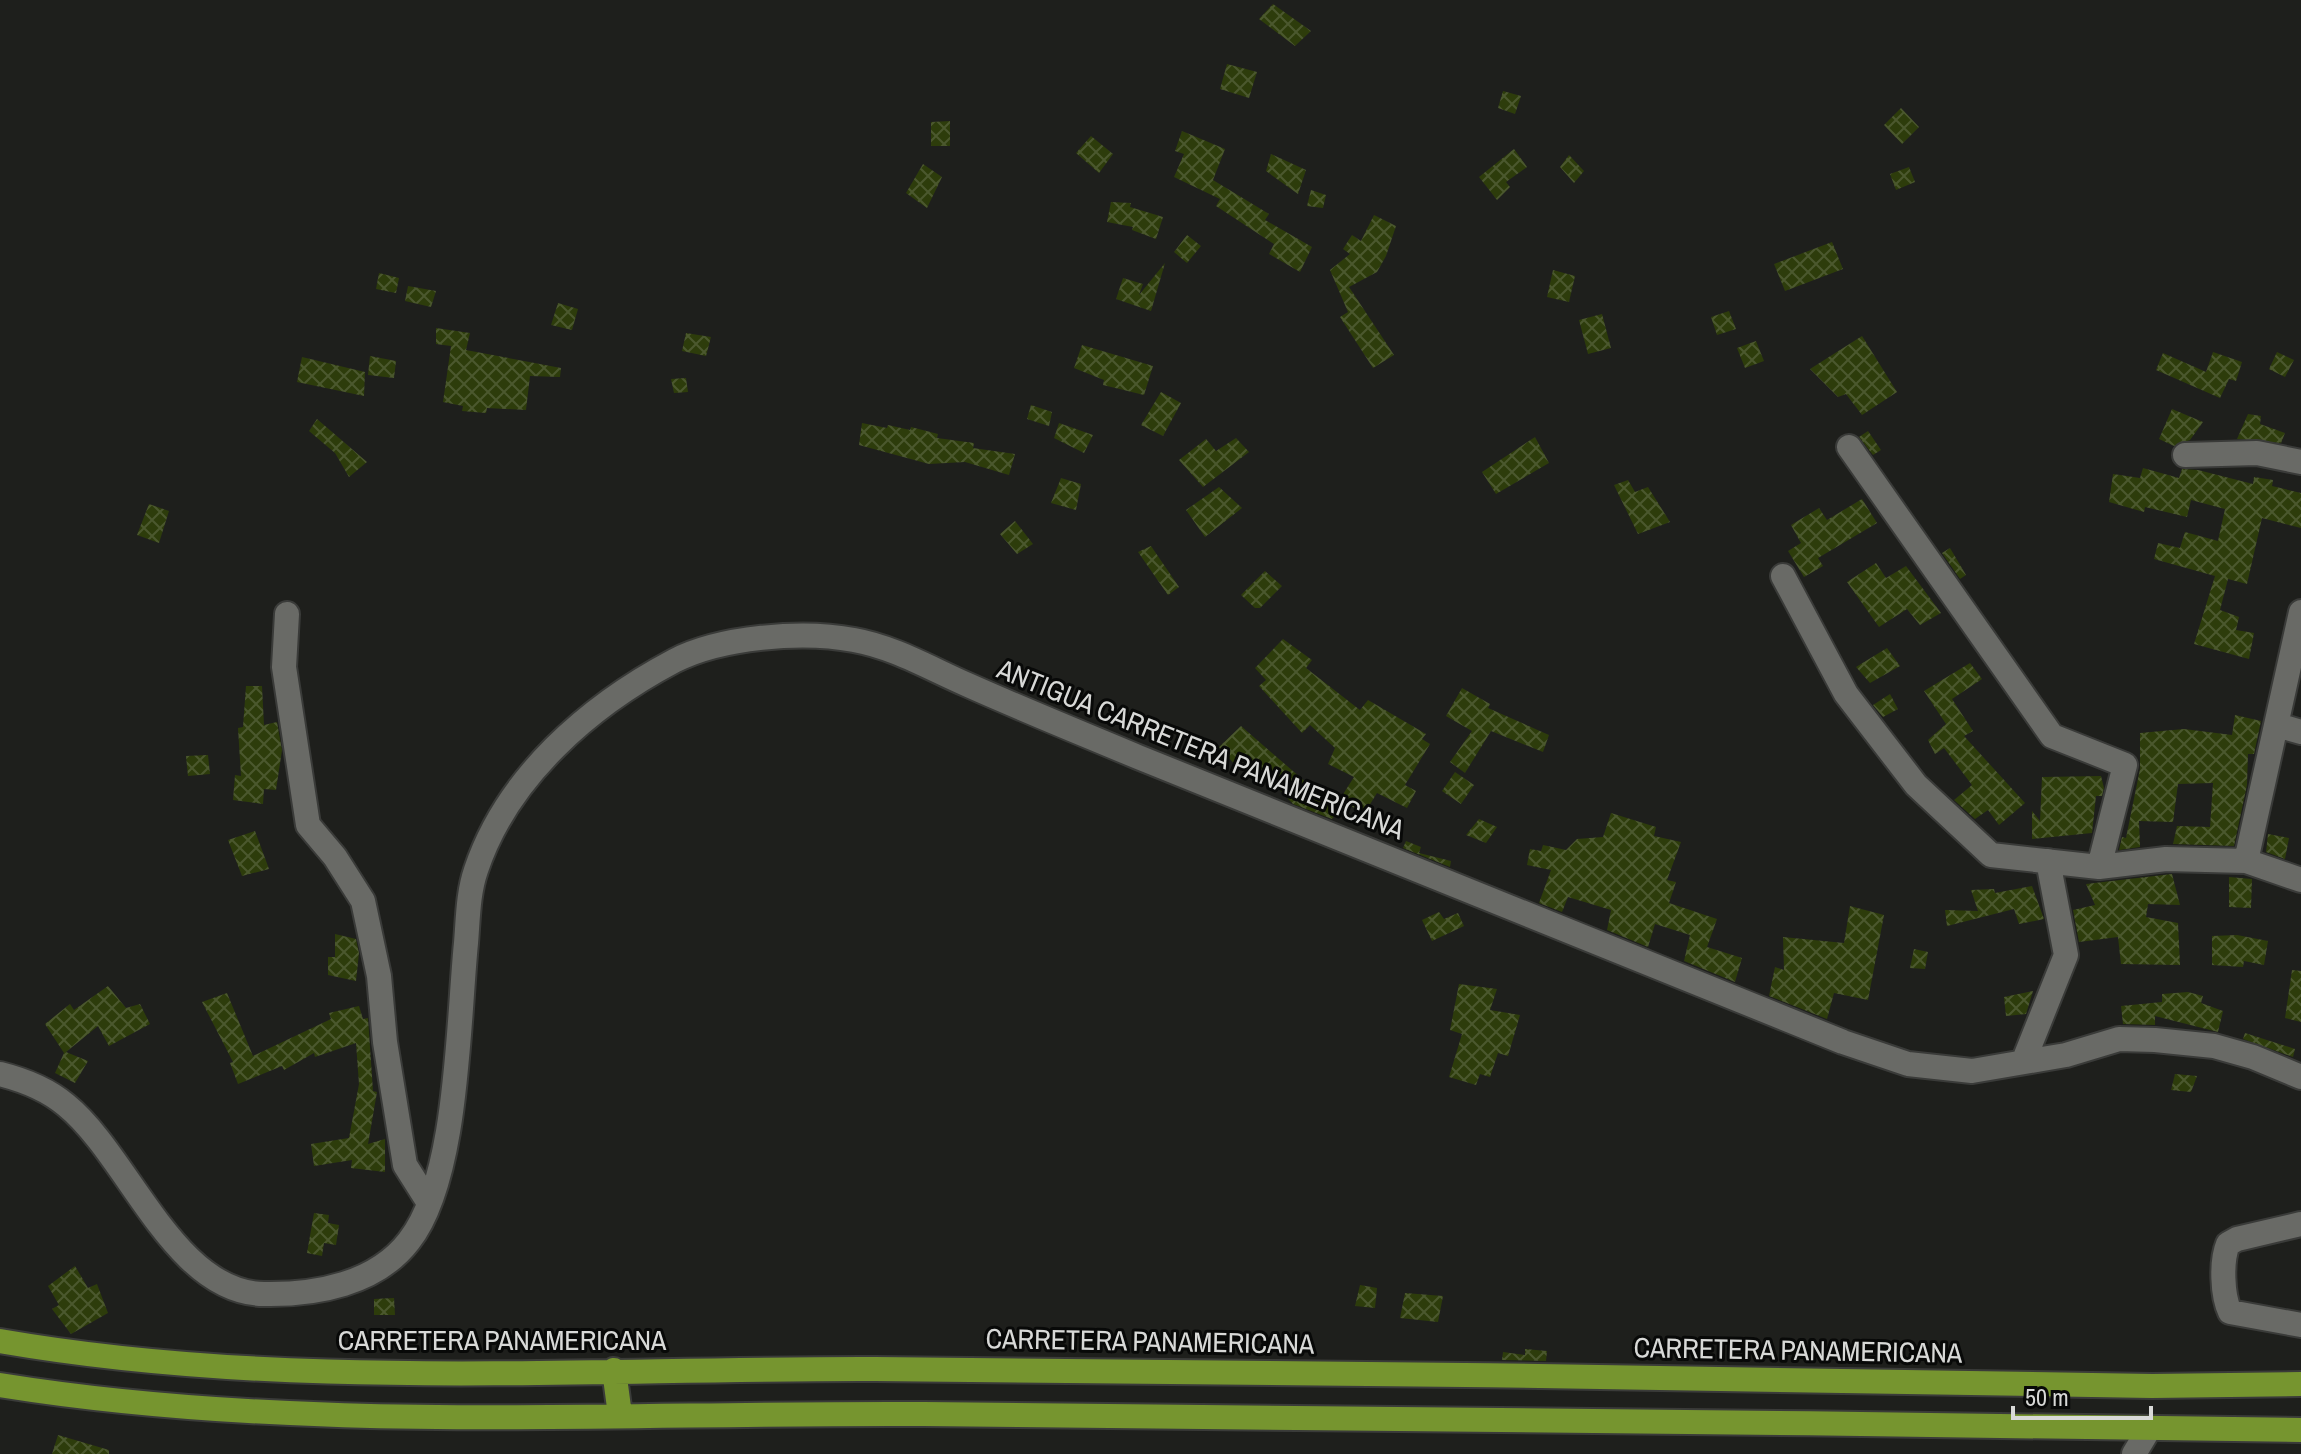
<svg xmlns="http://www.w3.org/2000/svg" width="2301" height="1454" font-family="'Archivo Narrow',sans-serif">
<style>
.building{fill:url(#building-cross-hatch)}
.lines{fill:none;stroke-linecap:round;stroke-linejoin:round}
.minor-casing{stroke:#3a3b39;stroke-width:28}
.highway-casing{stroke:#3a3b39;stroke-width:28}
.minor{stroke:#696a66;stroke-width:24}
.highway{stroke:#76952f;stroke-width:24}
.labels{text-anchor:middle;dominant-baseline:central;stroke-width:6;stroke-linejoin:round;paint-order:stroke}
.street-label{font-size:28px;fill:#d8d9d7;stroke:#080908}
</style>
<defs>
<pattern id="building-cross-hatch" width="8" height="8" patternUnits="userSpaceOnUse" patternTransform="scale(2)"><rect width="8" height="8" fill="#2d3c0b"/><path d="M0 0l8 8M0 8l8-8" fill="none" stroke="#4b582e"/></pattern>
</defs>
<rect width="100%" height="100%" fill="#1e1f1c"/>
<!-- building -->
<path class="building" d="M1273,4L1311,31L1295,46L1259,19Z
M1227,64L1257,72L1249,98L1220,89Z
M1503,91L1521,96L1515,114L1498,108Z
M1901,108L1919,127L1902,144L1884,125Z
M950,121V146H931V122Z
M1182,131L1225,149L1213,180L1269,214L1265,220L1312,247L1300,272L1269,254L1274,244L1216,206L1220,199L1174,177L1184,154L1175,151Z
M1091,136L1113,154L1099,173L1076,153Z
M1514,149L1527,167L1506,182L1510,187L1497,200L1479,177Z
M1271,154L1306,170L1298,194L1266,171Z
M1569,155L1584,171L1574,183L1560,167Z
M923,164L942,177L927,208L906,193Z
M1909,167L1915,182L1896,190L1890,174Z
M1311,190L1326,195L1323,208L1307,206Z
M1111,202L1131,203L1130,207L1163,217L1156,239L1132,230L1133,227L1107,222Z
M1374,215L1396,226L1386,256L1377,272L1349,287L1394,355L1373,368L1340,317L1348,312L1330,270L1350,254L1343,249L1352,235L1361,241Z
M1187,235L1201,246L1187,263L1174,252Z
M1832,242L1843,269L1785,291L1774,264Z
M1165,263L1151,311L1116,299L1123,278L1143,284L1139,295Z
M1553,270L1575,276L1569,302L1547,297Z
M379,273L399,278L396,293L376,289Z
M408,286L436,291L431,307L405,301Z
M558,303L578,309L572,330L551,325Z
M1729,311L1736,329L1717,335L1711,317Z
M1602,314L1611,348L1588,354L1579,320Z
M436,328L470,333L466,350L561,368L560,377L530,376L526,410L487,408L486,413L462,411L463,406L443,402L451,346L436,344Z
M686,333L711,337L706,356L682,351Z
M1862,336L1897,392L1862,415L1846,394L1838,397L1810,369Z
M1756,341L1764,361L1745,368L1737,348Z
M1082,345L1153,366L1144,395L1103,385L1104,380L1074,368Z
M2213,352L2242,362L2236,381L2229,379L2220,398L2156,370L2163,353L2206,372Z
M2277,352L2294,360L2285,377L2269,369Z
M370,356L396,361L394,378L368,375Z
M302,357L365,372L364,396L297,382Z
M686,378L688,392L674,393L671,379Z
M1161,392L1181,403L1163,436L1141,425Z
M1031,405L1052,412L1049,426L1027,419Z
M2172,409L2203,422L2190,440L2174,446L2159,439Z
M2248,414L2261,416L2260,424L2285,433L2281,443L2237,439Z
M317,419L367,462L349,477L335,453L309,431Z
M862,423L887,428L888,425L910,430L911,427L938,434L937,438L974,443L973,448L1015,454L1009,475L965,462L929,464L859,445Z
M1059,423L1093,435L1084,453L1054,438Z
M1868,431L1881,450L1873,455L1859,437Z
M1535,437L1549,463L1496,494L1482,472Z
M1236,438L1249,452L1203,487L1179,460L1206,439L1216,451Z
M2143,468L2179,478L2182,469L2198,470L2253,484L2254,477L2273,480L2272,486L2301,493V528L2262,518L2247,584L2228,579L2220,610L2239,617L2236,630L2254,633L2249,659L2194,644L2215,576L2154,559L2158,543L2180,548L2185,532L2218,541L2225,509L2191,500L2187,517L2145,507L2144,512L2109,502L2113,474L2140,478Z
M1061,478L1081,484L1076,510L1051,503Z
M1628,480L1635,492L1648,487L1670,522L1638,534L1614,485Z
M1219,487L1242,508L1205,537L1186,510Z
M1862,499L1877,523L1818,558L1823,566L1804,577L1788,551L1801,543L1791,525L1819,508L1827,520Z
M149,504L169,511L159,543L137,535Z
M1015,521L1033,544L1017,554L1000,534Z
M1151,546L1179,587L1168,595L1138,552Z
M1950,548L1966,575L1960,579L1942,553Z
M1876,563L1886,578L1906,566L1941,613L1920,625L1907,609L1879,627L1847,582Z
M1265,571L1282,586L1260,608H1255L1241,595Z
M1283,639L1312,660L1306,668L1360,710L1368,700L1426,734L1422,739L1430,744L1405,785L1416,791L1407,808L1377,793L1364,814L1340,799L1354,777L1328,764L1335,748L1310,725L1302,733L1259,686L1266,680L1255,668Z
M1887,648L1900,666L1870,683L1856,667Z
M1970,663L1982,679L1952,699L1973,731L1964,736L2025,803L1999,825L1988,810L1975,819L1954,800L1972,785L1944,748L1935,754L1928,740L1946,724L1924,691Z
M246,686H262L264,725L277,722L282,750L276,790L264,789L263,804L233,800L235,775L241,776L238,728L243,727Z
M1462,688L1490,704L1488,708L1549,735L1543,752L1491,731L1465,773L1450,762L1472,731L1446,716Z
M1890,694L1898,709L1883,717L1873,705Z
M2235,715L2261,721L2254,754H2248L2247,785L2234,846L2173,844L2177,826L2210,827L2213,783L2178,784L2173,822L2139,821L2140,847L2119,850L2122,837L2126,838L2140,769V733L2184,729L2232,735Z
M1241,726L1339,811L1332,819L1293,804L1249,757L1237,767L1219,747Z
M208,755L210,774L188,776L186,756Z
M1455,772L1474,785L1461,804L1442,791Z
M2101,776L2104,788L2102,796H2096L2092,833L2032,839V811L2040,821L2042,777Z
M1611,813L1656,827L1654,836L1681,842L1667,880L1676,882L1669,903L1717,919L1707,947L1742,958L1735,982L1684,961L1690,935L1655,924L1648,947L1607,930L1611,910L1568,897L1562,912L1539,903L1551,870L1527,865L1530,849L1541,851L1543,845L1566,850L1577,839L1603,837Z
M1479,819L1497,827L1486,843L1466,835Z
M255,831L269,869L242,876L228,840Z
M2268,834L2289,838L2285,859L2266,852Z
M1406,841L1421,847L1419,853L1451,861L1450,867L1403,848Z
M2172,874L2180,905L2148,904L2146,917L2178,923L2180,965L2121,964L2118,937L2079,942L2073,910L2095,905L2086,884Z
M2229,877L2252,879L2251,908L2229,907Z
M2032,886L2044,919L2019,924L2014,909L1947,926L1945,910L1978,911L1971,890L1994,889L1995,893Z
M1850,906L1884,915L1868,1000L1834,993L1827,1019L1769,996L1775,967L1784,970L1783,937L1844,943Z
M1439,912L1444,919L1458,913L1464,926L1432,941L1422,920Z
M335,934L356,939L359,953L356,981L328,975V957H335Z
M2237,935L2268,941L2264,965L2244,961L2243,967L2212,965V936Z
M1914,949L1928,952L1925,969L1910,968Z
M2292,970L2301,971V1022L2285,1018Z
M1459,984L1497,989L1490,1010L1520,1015L1508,1056L1498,1053L1490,1077L1480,1074L1476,1085L1449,1077L1462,1034L1450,1030Z
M108,986L126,1008L140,1004L150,1024L109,1046L98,1026L66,1052L88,1061L75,1083L55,1073L64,1053L45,1024L70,1004L74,1010Z
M2033,991L2026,1014L2006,1016L2004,997Z
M2188,992L2203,996L2201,1003L2223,1011L2218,1032L2155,1016V1025L2123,1024L2121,1006L2162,1002V994Z
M227,993L253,1056L331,1019L329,1013L359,1006L363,1019L368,1018L373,1091L377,1092L368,1144L385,1139V1172L351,1168L352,1160L314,1166L311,1144L349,1138L359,1084L356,1043L315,1057L314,1053L284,1070L282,1066L238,1084L230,1063L233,1062L202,1002Z
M2245,1033L2295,1049L2293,1057L2243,1039Z
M2175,1074L2197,1076L2191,1092L2171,1090Z
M314,1213L329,1215L328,1223L339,1225L336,1245L324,1243L322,1256L307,1253Z
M75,1266L88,1288L97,1284L108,1313L71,1334L52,1309L59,1305L48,1286Z
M1360,1285L1377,1288L1375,1308L1355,1306Z
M1405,1293L1443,1296L1438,1322L1400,1318Z
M394,1298L395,1315H374V1299Z
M1525,1349L1547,1351L1546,1361L1502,1360L1503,1352L1525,1355Z
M58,1435L109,1450V1454H52Z"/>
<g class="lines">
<!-- minor casing -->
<g class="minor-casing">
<path id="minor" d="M1849,447L2052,736L2125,765L2099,867
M2185,455L2257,453L2301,462
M1783,576L1846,694L1916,785L1991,855L2099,867L2166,859L2246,861L2301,880
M287,614L284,667L308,825L335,857L363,901L379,976L385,1042L405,1165L429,1203
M2277,725L2301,732
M2246,861L2301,612
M2024,1060L2066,955L2048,861
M0,1074C24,1080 47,1089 66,1105C129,1156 174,1293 264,1294C316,1295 376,1284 409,1241C458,1179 458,1022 466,943C468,919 468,893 476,870C507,777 589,706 674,661C720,637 802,630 854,640C894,647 931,669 968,685C1024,710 1081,733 1138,757C1373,852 1608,947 1843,1042L1908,1064L1972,1071L2066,1055L2119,1039L2155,1040L2214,1046L2253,1057L2301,1077
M2301,1224L2237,1239L2228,1244C2221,1261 2222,1295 2230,1312L2301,1325
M2134,1454L2149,1429"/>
</g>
<!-- highway casing -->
<g class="highway-casing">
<path id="highway" d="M0,1341C288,1391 584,1368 875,1369C1301,1371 1726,1379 2152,1386L2301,1384
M614,1370L620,1415
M0,1385C305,1434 616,1412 924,1414C1383,1415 1842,1425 2301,1430"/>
</g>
<!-- minor -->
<use href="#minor" class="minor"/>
<!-- highway -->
<use href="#highway" class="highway"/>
</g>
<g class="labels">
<!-- street labels -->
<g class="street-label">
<text transform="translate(1201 749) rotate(22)">ANTIGUA CARRETERA PANAMERICANA</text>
<text x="502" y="1340">CARRETERA PANAMERICANA</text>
<text transform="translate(1150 1341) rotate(1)">CARRETERA PANAMERICANA</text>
<text transform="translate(1798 1350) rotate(1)">CARRETERA PANAMERICANA</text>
</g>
</g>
<!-- scale -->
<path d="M2013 1406v12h138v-12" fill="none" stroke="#d8d9d7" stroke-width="4"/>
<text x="2025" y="1406" font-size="24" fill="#d8d9d7" stroke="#080908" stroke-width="6" paint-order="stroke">50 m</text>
</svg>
